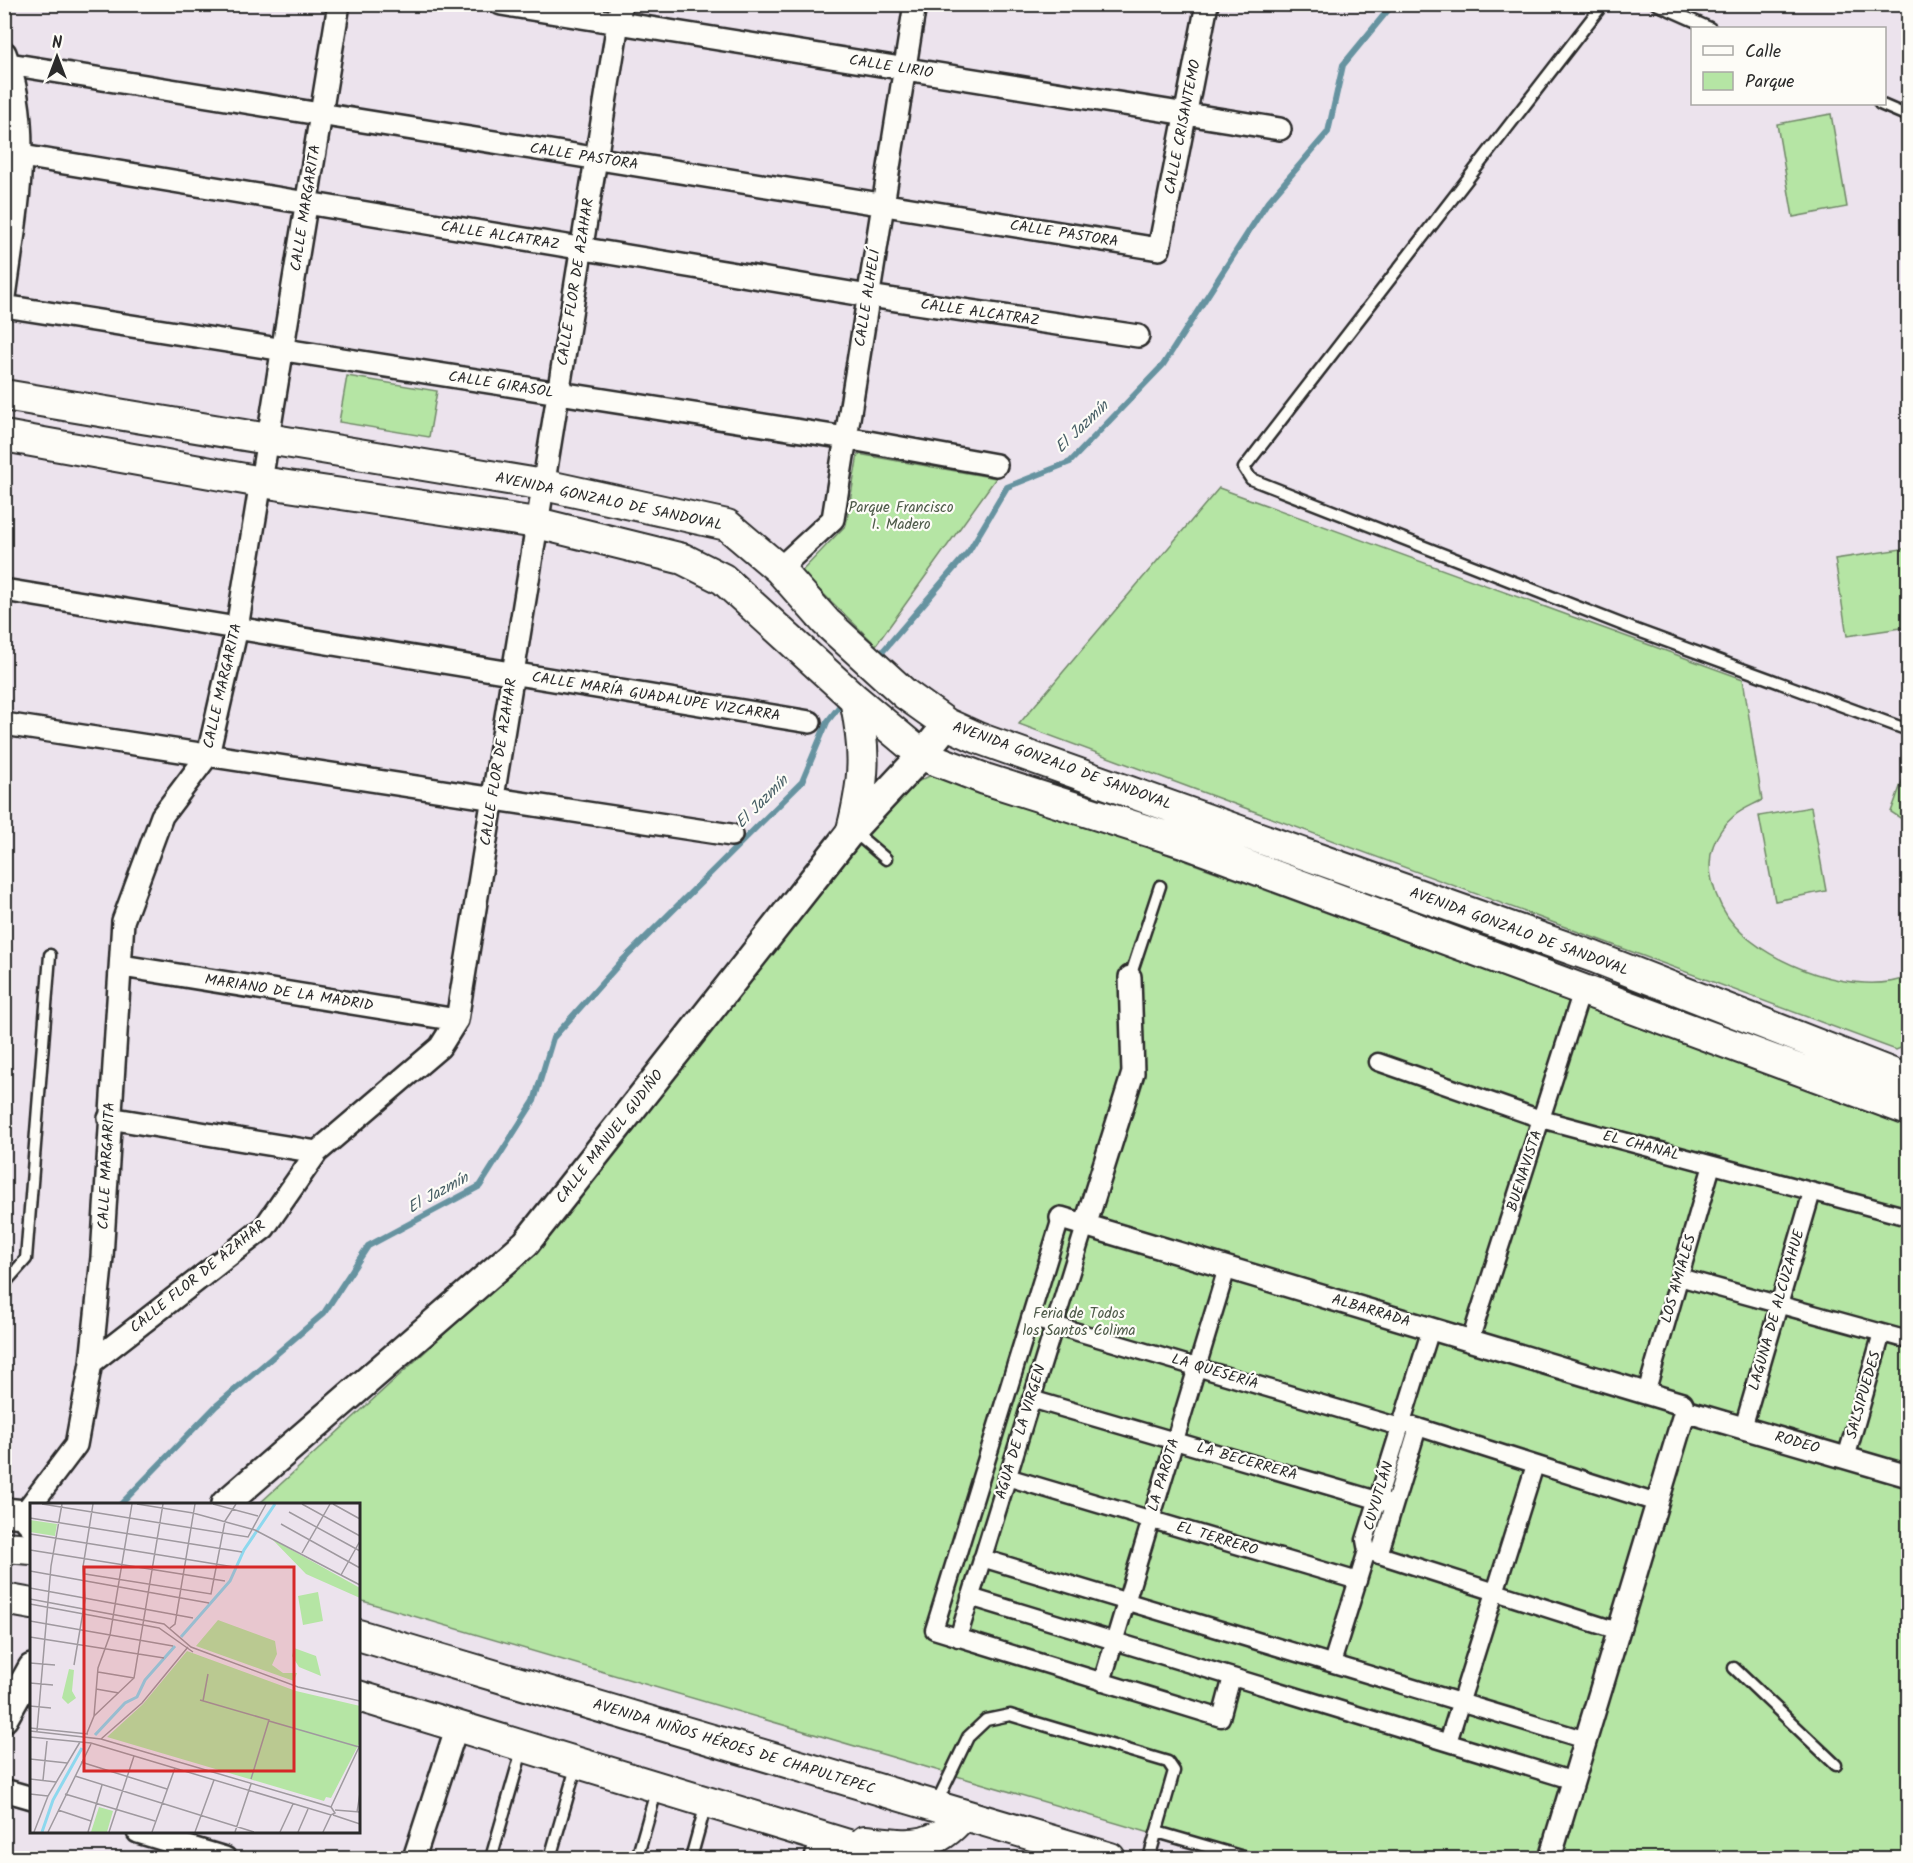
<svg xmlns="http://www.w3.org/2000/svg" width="1913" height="1863" font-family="Kalam,sans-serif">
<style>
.green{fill:#b5e5a4;stroke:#708868;stroke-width:1.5}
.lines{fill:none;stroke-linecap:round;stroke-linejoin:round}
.stream{stroke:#6693a0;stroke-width:6}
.service-casing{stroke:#2b2b2b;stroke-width:15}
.pedestrian-casing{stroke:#2b2b2b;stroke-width:21}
.minor-casing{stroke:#2b2b2b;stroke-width:26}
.tertiary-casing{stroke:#2b2b2b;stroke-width:32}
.secondary-casing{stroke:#2b2b2b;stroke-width:34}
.service{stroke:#fdfcf7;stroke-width:10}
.pedestrian{stroke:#fdfcf7;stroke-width:16}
.minor{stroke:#fdfcf7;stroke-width:21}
.tertiary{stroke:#fdfcf7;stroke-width:27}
.secondary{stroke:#fdfcf7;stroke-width:30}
.labels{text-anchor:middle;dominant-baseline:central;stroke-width:4.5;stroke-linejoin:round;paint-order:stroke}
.street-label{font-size:15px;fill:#2b2b2b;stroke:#fdfcf7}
.park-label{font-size:15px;fill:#4e5a49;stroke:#fdfcf7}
.water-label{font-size:16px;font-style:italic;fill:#485f66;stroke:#fdfcf7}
.inset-river{fill:none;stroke:#8dd8ee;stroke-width:3}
.inset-road{fill:none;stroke:#9f999f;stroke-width:1.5}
.view{fill:#d62828;fill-opacity:0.15;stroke:#d62828;stroke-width:3}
.inset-edge{fill:none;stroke:#2b2b2b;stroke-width:3}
</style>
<rect width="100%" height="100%" fill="#ece3ed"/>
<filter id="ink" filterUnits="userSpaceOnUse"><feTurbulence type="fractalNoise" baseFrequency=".0167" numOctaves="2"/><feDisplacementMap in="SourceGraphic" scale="12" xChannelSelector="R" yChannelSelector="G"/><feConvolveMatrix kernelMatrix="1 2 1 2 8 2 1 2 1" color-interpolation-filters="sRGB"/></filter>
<g filter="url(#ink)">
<!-- green -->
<path class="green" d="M1831,114L1847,207L1793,217L1777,124Z
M347,376L437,391L429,437L339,422Z
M858,454L996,478L876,645L801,572L846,525Z
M1219,488L1743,679L1762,800C1753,805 1742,809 1734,816C1714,833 1706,856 1712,881C1716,897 1724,914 1735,926C1771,966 1857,997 1908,977V1045L1896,1050L1019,724Z
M1908,548V627L1847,636L1835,559Z
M1908,765V823L1891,812Z
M940,771L1908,1126V1858H1235L359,1600L358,1504H259L536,1250L892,804L917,782Z
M1811,807L1826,891L1775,901L1759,816Z"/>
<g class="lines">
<!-- stream -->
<path class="stream" d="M877,658L969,551L1007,487L1070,462L1163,365L1267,203L1328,132L1343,65L1393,4
M121,1504L216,1406L324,1313L368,1246L480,1186L534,1101L553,1038L620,963L802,782L827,722L845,699"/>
<!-- service casing -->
<g class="service-casing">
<path id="service" d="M1603,4L1244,468L1251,479L1636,630L1908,730
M1656,4L1710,28
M1880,104L1908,116
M852,830L886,859
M1130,977L1160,886
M4,1284L26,1259L50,955
M1734,1668L1836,1765
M936,1804L968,1737L986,1720L1010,1715L1168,1762L1174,1771L1149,1858
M1157,1832L1247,1858
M491,1858L523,1747
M550,1858L577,1764
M637,1858L657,1788
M691,1858L706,1804"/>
</g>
<!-- pedestrian casing -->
<g class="pedestrian-casing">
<path id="pedestrian" d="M1378,1062L1541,1119L1908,1217
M1061,1218L934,1630L1221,1718L1232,1677
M1679,1277L1908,1340
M1030,1318L1400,1427
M1470,1341L1579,1000
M1646,1393L1712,1165
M1031,1399L1394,1505
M1402,1422L1657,1503
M1743,1428L1812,1192
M1846,1458L1882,1333
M1007,1477L1358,1581
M1367,1551L1618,1631
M1379,1555L1418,1427
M982,1558L1586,1740
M970,1597L1574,1781
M958,1638L1085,1226
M1332,1663L1367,1551L1365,1540L1431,1329
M1102,1682L1227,1268
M1448,1742L1535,1465"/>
</g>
<!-- minor casing -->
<g class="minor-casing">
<path id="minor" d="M501,4L1280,129
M9,64L1159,249L1207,4
M4,153L869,296L1138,336
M4,305C14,223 36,132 5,53
M4,306L846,438L996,465
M779,569L833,519L915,4
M4,590L810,722
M4,724L731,835
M122,966L457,1020
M109,1118L317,1152
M1061,1218L1682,1404L1685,1411L1550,1858
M1085,1226L1133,1073L1130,977
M91,1363L264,1228L317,1152L440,1047L457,1020L621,4
M1685,1411L1908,1476
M24,1514L76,1445L91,1363L102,1257L123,921L162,816L208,755L237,628L339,4
M4,1790L32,1798
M138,1832L225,1858
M414,1858L457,1726"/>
</g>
<!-- tertiary casing -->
<g class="tertiary-casing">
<path id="tertiary" d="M225,1504L526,1243L852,830L922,755L947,724
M4,1512L24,1514L32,1523
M4,1718L32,1668
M819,1858L826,1839"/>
</g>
<!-- secondary casing -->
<g class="secondary-casing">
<path id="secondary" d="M4,395L544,485L727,525L779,569L826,622L905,694L947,724L978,738L1594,957L1908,1080
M4,436L261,482L537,523L683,559L723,579L855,699L922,755L985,779L1183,842L1908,1110
M852,830C865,779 866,751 855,699
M4,1547L32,1549
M4,1599L32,1604
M358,1635L1110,1858
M358,1696L891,1858
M865,1841C909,1845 932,1852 963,1815"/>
</g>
<!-- service -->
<use href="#service" class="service"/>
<!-- pedestrian -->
<use href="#pedestrian" class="pedestrian"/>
<!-- minor -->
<use href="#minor" class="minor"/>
<!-- tertiary -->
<use href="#tertiary" class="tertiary"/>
<!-- secondary -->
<use href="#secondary" class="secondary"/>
</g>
</g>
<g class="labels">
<!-- street labels -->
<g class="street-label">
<text transform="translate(891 67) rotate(9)">CALLE LIRIO</text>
<text transform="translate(1183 127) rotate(-79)">CALLE CRISANTEMO</text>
<text transform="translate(584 157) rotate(9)">CALLE PASTORA</text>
<text transform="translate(306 208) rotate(-81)">CALLE MARGARITA</text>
<text transform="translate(1064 234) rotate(9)">CALLE PASTORA</text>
<text transform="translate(500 236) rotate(9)">CALLE ALCATRAZ</text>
<text transform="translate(576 282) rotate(-81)">CALLE FLOR DE AZAHAR</text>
<text transform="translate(868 298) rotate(-81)">CALLE ALHELÍ</text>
<text transform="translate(980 313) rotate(8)">CALLE ALCATRAZ</text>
<text transform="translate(501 385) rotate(9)">CALLE GIRASOL</text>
<text transform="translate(609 502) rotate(12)">AVENIDA GONZALO DE SANDOVAL</text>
<text transform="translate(223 686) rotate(-77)">CALLE MARGARITA</text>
<text transform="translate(656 697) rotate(9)">CALLE MARÍA GUADALUPE VIZCARRA</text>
<text transform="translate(499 762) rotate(-81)">CALLE FLOR DE AZAHAR</text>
<text transform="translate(1062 766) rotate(20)">AVENIDA GONZALO DE SANDOVAL</text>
<text transform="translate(1519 932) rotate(20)">AVENIDA GONZALO DE SANDOVAL</text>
<text transform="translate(289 993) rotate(9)">MARIANO DE LA MADRID</text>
<text transform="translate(610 1137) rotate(-52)">CALLE MANUEL GUDIÑO</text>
<text transform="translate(1641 1146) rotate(15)">EL CHANAL</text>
<text transform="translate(107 1166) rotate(-87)">CALLE MARGARITA</text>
<text transform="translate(1525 1171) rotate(-72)">BUENAVISTA</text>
<text transform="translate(198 1277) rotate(-39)">CALLE FLOR DE AZAHAR</text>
<text transform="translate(1679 1279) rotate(-74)">LOS AMIALES</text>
<text transform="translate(1777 1310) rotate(-74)">LAGUNA DE ALCUZAHUE</text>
<text transform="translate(1371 1311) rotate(17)">ALBARRADA</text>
<text transform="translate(1215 1372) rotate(17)">LA QUESERÍA</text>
<text transform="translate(1864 1395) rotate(-74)">SALSIPUEDES</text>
<text transform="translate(1021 1432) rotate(-73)">AGUA DE LA VIRGEN</text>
<text transform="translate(1797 1443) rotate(16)">RODEO</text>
<text transform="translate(1247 1462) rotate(16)">LA BECERRERA</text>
<text transform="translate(1164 1475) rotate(-73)">LA PAROTA</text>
<text transform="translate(1379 1496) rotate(-73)">CUYUTLÁN</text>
<text transform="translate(1217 1539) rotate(17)">EL TERRERO</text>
<text transform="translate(734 1747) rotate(17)">AVENIDA NIÑOS HÉROES DE CHAPULTEPEC</text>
</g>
<!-- park labels -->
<g class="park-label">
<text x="901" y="508">Parque Francisco<tspan x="901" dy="17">I. Madero</tspan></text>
<text x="1079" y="1314">Feria de Todos<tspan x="1079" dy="17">los Santos Colima</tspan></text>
</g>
<!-- water labels -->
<g class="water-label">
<text transform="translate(1082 427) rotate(-44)">El Jazmín</text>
<text transform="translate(762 802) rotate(-45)">El Jazmín</text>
<text transform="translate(438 1193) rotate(-29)">El Jazmín</text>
</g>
</g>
<!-- overview -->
<g transform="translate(30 1503)">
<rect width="330" height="330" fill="#ece3ed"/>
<path d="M0,17L27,21L25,33L0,29ZM242,36L330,85V95L276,71ZM288,89L293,118L273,122L268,93ZM188,117L245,138L247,151L242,162L253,170H267L264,178L166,143ZM264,145L286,153L291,173L269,164L262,153ZM157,148L266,188L330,203V239L301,295L296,294L294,298L77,234L113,201ZM39,166L44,167L42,188L46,195L38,201L32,195ZM69,304L83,308L77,329H61Z" fill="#b5e5a4"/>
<path class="inset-river" d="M151,134L200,78L214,47L245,1M65,232L95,200L107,194L115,177L145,143M12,329L23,297L52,245"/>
<path class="inset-road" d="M12,1L218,34L236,1M107,1L163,10L225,27L330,82M183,1L228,13M272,1L330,33M303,1L330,16M259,9L330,48M0,15L212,49M251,21L330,65M0,31L204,64M0,47L195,78M272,50L300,1M0,68L179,100M55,71L181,91L195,18L206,1M311,72L330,38M0,85L163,115M0,96L134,121L161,144L268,184L330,198M0,101L129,125L163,149M0,118L143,143M140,125L145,121L165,1M0,134L134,155M0,160L25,162M44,162L55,97L53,64L63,1M68,169L104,175M0,180L23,182M66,186L89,190M170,197L239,217L221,276M173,198L178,171M0,203L21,205M64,213L104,175L133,1M239,218L329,244M0,225L58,231M0,228L71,236L301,304L305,310L301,312L61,240L0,234M7,228L21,63L32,1M57,230L64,213L68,165L80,132L102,1M71,236L112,200L158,144M0,256L37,260M51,259L137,286M45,273L224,329M0,276L26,279M13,277L17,238M0,291L18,293M35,291L125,318M301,304L330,242M28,307L61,318M305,307L330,309M327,309L330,290M303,312L330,321M4,329L18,293L50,239M18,329L61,241M58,329L72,282M79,329L104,253M122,329L145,265M165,329L184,277M205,329L221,281M250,329L263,301M268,329L278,306M293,329L301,312"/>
<path class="view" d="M54,64H264V268H54Z"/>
<rect width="330" height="330" class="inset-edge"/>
</g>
<!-- margin -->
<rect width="1913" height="1863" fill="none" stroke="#fdfcf7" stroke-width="24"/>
<rect x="12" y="12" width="1889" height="1839" fill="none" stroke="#2b2b2b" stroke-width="2" filter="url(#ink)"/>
<!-- legend -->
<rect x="1691" y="27" width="195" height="78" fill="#fdfcf7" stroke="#a9a8a5" stroke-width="1.5"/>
<rect x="1703" y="46" width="30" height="9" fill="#fdfcf7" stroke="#a9a8a5" stroke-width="1.5"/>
<text x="1745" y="57" font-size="18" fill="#2b2b2b">Calle</text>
<rect x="1703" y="72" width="30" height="18" fill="#b5e5a4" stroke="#a9a8a5" stroke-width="1.5"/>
<text x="1745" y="87" font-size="18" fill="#2b2b2b">Parque</text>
<!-- north arrow -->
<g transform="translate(57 57)" stroke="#fdfcf7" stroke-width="4.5" paint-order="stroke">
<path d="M0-4.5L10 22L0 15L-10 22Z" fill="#2b2b2b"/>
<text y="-9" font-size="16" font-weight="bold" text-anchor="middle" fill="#2b2b2b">N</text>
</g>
</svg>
